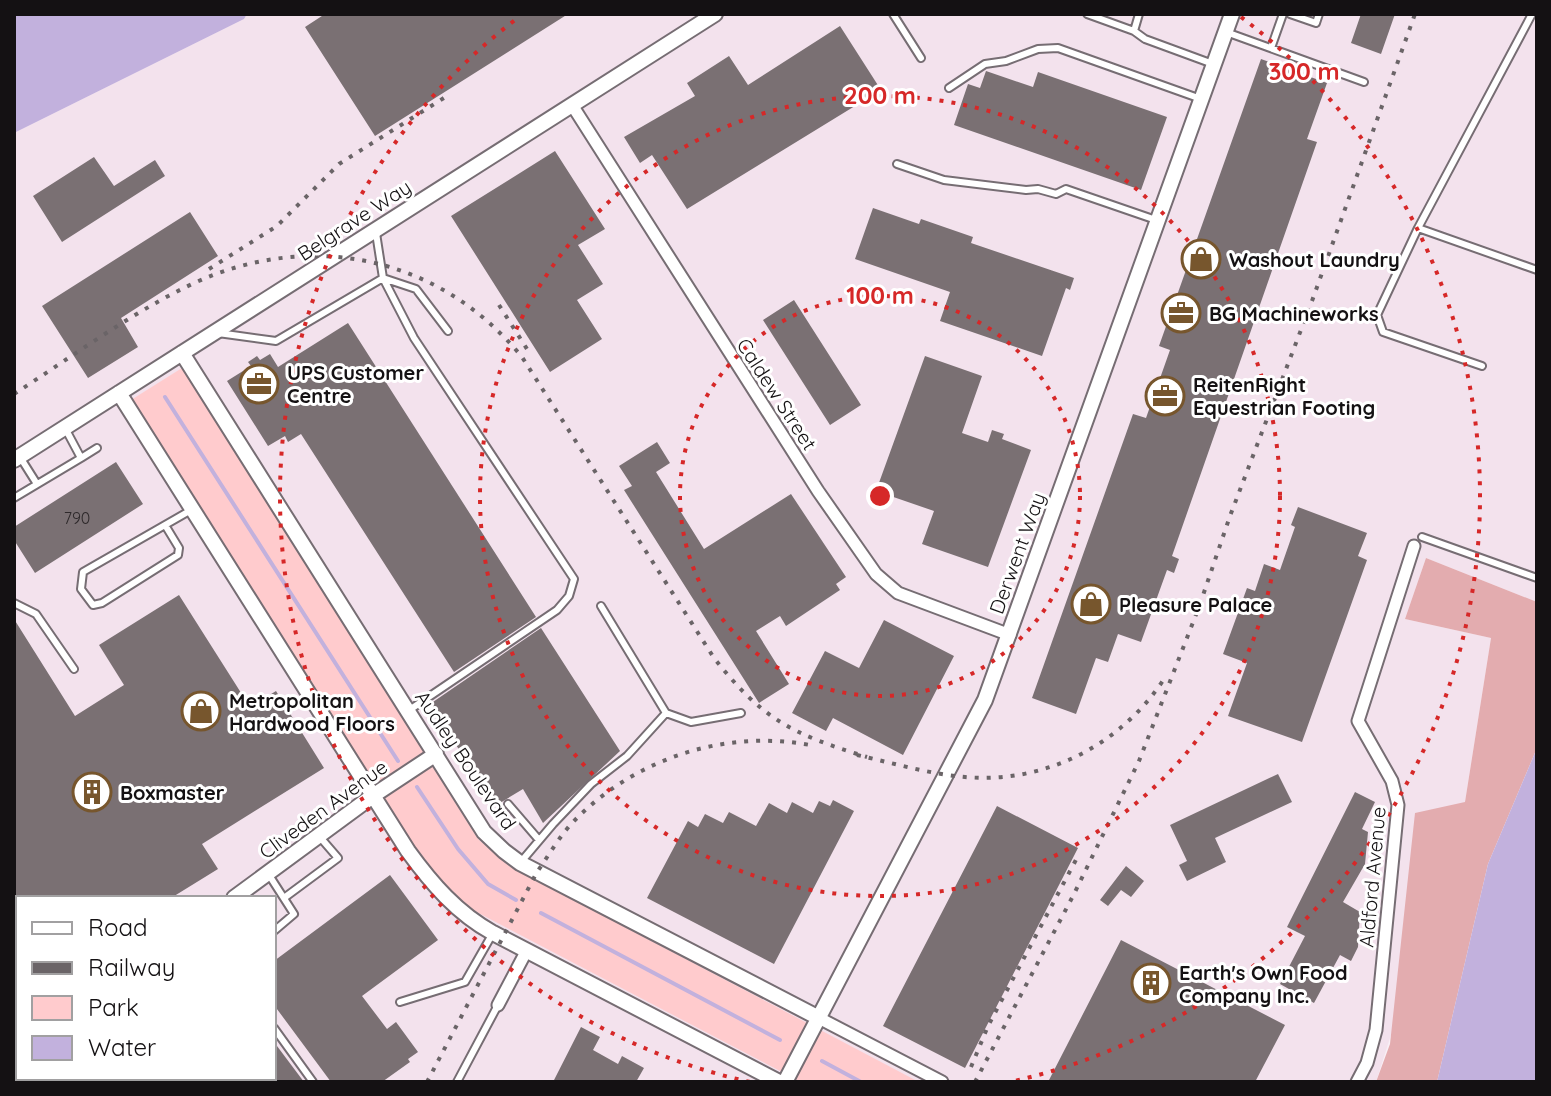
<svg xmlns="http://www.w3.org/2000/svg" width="1551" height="1096" font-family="Quicksand,sans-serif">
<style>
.built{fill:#f3e2ed;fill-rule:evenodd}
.green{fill:#ffcbcd}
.forest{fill:#e3acaf}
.water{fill:#c2b1dd}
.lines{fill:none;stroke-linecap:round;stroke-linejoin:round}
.stream{stroke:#c2b1dd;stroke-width:4}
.building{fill:#7a7073}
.service-casing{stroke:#766d73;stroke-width:10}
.minor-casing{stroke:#766d73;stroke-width:15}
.tertiary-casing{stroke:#766d73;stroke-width:18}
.service{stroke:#fff;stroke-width:6}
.minor{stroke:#fff;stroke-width:11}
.tertiary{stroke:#fff;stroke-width:14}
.rail{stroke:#6a6467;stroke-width:4;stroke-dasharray:4 8;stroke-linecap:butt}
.ring{fill:none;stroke:#d62828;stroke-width:4;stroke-dasharray:4 8}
.labels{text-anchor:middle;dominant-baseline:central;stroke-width:6;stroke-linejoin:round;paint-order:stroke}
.number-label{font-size:16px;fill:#2e292b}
.street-label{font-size:20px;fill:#141113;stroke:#fff}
.poi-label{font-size:20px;font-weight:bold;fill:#141113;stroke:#fff;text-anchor:start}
.centre{fill:#d62828;stroke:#fff;stroke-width:4}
.ring-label{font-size:24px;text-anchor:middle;font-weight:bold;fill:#d62828;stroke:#fff;stroke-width:6;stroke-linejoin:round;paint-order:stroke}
</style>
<rect width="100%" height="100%" fill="#f9eff5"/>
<!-- built -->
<path class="built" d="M247,14H1537V602L1426,558L1405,619L1491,638L1465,802L1376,1082H14V133L244,19ZM18,898H274V1078H18Z"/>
<!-- green -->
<path class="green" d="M182,368L478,839L509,866L919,1082H801L471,909L440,879L410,840L131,400Z"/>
<!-- forest -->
<path class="forest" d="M1426,558L1537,602V748L1488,864L1437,1082H1376L1390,1044L1415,813L1465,802L1491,638L1405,619Z"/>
<!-- water -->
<path class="water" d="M14,14H247L244,19L14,133Z
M1537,748V1082H1437L1488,864Z"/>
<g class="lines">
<!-- stream -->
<path class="stream" d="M165,397L398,761
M417,787L458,849L488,884L516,900
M541,913L780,1040
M822,1061L861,1082"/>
</g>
<!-- building -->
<path class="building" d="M325,14H568L375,136L305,27Z
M1361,14H1395L1381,54L1351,43Z
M840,26L881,90L687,209L652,155L640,163L624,137L695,96L687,83L729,56L748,85Z
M1261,59L1327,83L1307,139L1317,142L1172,556L1179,559L1174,573L1167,570L1141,642L1118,634L1108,662L1096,658L1076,714L1032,698L1133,414L1146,418L1170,350L1159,346Z
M986,71L1033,87L1038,72L1167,117L1141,190L954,125L968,84L980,88Z
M555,151L605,229L578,245L603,284L577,300L602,339L550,372L451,216Z
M94,157L114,186L155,160L165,176L62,242L33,196Z
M873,208L919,224L921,219L973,237L971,243L1074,278L1070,290L1066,288L1042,356L940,321L950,292L855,259Z
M190,212L218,256L121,318L138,347L88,378L42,306Z
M794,300L861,405L830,425L763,320Z
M348,323L536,617L454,672L301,434L288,442L285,436L268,446L227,381L251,366L248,362L257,356L260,360L270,354L278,367Z
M925,356L982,376L962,433L988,442L992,430L1004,434L1002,439L1031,450L988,567L922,544L934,511L876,491Z
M657,442L670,463L656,472L704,549L791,494L846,577L836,584L840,590L786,626L780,616L756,631L789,684L759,703L624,490L632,486L619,466Z
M116,462L143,504L35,573L14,540V527Z
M1298,507L1367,533L1358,556L1367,560L1302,742L1228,716L1247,663L1223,654L1247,588L1255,591L1264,564L1280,570L1295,527L1291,525Z
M179,595L250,707L276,691L324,768L202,844L218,869L171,898H14V619L75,716L124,685L99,645Z
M884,620L954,656L903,755L833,718L826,731L792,713L825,651L859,668Z
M541,628L620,751L543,823L523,789L495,806L430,704Z
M1278,774L1292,802L1215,838L1226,862L1187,881L1179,865L1187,861L1170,825Z
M1355,792L1375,802L1362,829L1368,832L1365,864L1343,902L1360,912L1358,947L1351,961L1340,955L1314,1003L1280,984L1305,936L1287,927Z
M833,800L854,811L774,964L647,898L688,821L698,827L705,814L723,823L729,812L756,826L769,803L787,813L792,802L813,813L819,801L830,806Z
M997,806L1078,848L965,1068L883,1026Z
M1126,866L1144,881L1131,897L1121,890L1108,906L1100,900Z
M390,875L438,940L362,996L387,1029L396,1022L418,1052L408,1059L410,1062L382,1082H331L274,1005V961Z
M1121,940L1285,1025L1255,1082H1048Z
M581,1027L600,1037L593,1050L618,1064L622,1056L644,1068L636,1082H553Z
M274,1042L304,1082H274Z"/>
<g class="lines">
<!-- service casing -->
<g class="service-casing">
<path id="service" d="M893,14L921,58
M1087,14L1134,31L1145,39L1213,64
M1290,14L1316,23L1319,14
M1134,31L1139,14
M1226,32L1364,82
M1271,48L1283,14
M949,88L985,64L1006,61L1038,49L1058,48L1201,99
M897,164L944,180L1026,190L1038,189L1056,194L1066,189L1156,220
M1418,228L1537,270
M383,278L414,338L574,579L569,596L557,610L408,711
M383,278L416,289L448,331
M218,333L276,341L383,278L376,233
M1482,366L1383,332L1377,315L1418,228L1532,14
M20,457L37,484
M81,458L97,448
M14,498L81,458L65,428
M165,525L179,548L178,555L102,603L93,605L81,589L83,572L193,509
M1422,537L1537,578
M14,603L36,614L74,669
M666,713L691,722L741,713
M508,804L539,840
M520,863L553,824L591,784L627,756L666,713L601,606
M269,875L294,914L274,931
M284,898L338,858L319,836
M400,1002L465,982L493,933
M274,1028L313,1082
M457,1082L498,1005"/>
</g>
<!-- minor casing -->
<g class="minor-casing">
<path id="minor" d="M572,105L818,491L876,574L898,593L1010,635
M498,1005L527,950
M819,1018L942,1082
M1357,1082L1367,1063L1376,1030L1398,805L1392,781L1358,721L1414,546"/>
</g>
<!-- tertiary casing -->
<g class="tertiary-casing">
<path id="tertiary" d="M182,353L484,832L504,851L520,863L819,1018
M119,393L408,851C432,884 457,913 493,933L779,1082
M14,460L715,14
M234,898L374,795L436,754
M14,1024L18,1030
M14,1060L18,1057
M785,1082L985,700L1232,14"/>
</g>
<!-- service -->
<use href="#service" class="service"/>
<!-- minor -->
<use href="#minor" class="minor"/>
<!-- tertiary -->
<use href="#tertiary" class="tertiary"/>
<!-- rail -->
<path class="rail" d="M209,269L277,226L339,164L447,96
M499,305L527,349
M14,394C75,355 147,301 213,275C327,232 445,263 522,357L714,658C763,720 792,734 867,757
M857,755C893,763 929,774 965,777C1045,784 1121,745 1164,679
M971,1067L988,1026L1078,856
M427,1082L537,872C549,855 559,837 573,822C634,759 724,729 810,745
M975,1082L1074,894L1139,761L1199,607L1230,516L1312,301L1415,14"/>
</g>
<!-- distance rings -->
<g class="ring">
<circle cx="880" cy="496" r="200"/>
<circle cx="880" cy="496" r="400"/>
<path d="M750 1082A600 600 0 0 1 519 17M1241 17A600 600 0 0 1 1010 1082"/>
</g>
<!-- icons -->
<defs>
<g id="shop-ring" transform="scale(2)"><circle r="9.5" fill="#fff" stroke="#77562d" stroke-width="1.5"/><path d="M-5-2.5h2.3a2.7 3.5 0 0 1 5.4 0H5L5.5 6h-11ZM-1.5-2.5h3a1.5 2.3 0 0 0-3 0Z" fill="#77562d"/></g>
<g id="office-ring" transform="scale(2)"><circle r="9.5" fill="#fff" stroke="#77562d" stroke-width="1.5"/><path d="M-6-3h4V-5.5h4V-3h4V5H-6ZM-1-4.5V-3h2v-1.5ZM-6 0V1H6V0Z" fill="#77562d"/></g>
<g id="building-ring" transform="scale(2)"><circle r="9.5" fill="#fff" stroke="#77562d" stroke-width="1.5"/><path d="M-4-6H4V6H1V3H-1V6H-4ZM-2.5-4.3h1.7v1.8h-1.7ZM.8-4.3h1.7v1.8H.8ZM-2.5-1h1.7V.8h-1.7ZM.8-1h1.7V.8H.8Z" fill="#77562d"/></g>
</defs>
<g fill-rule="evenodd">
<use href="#shop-ring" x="1201" y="259"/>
<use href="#office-ring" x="1181" y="313"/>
<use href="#office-ring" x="259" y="384"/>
<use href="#office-ring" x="1165" y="396"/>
<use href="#shop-ring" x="1091" y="604"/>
<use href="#shop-ring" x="201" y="711"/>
<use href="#building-ring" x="92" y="792"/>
<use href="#building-ring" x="1151" y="983"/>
</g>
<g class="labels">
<!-- number labels -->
<g class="number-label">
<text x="77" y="518">790</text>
</g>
<!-- street labels -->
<g class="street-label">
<text transform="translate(354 220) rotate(-33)">Belgrave Way</text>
<text transform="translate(777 394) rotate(57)">Caldew Street</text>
<text transform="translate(1017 553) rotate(-70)">Derwent Way</text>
<text transform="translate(466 760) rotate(56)">Audley Boulevard</text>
<text transform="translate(323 809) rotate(-36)">Cliveden Avenue</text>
<text transform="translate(1372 877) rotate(-85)">Aldford Avenue</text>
</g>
<!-- poi labels -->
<g class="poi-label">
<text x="1229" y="259">Washout Laundry</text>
<text x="1209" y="313">BG Machineworks</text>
<text x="287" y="372">UPS Customer<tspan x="287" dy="23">Centre</tspan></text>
<text x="1193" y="384">ReitenRight<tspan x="1193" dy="23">Equestrian Footing</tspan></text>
<text x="1119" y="604">Pleasure Palace</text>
<text x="229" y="700">Metropolitan<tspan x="229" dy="23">Hardwood Floors</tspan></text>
<text x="120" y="792">Boxmaster</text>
<text x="1179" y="972">Earth's Own Food<tspan x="1179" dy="23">Company Inc.</tspan></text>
</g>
</g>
<circle cx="880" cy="496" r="12" class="centre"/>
<g class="ring-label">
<text x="1304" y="80">300 m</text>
<text x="880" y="104">200 m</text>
<text x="880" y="304">100 m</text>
</g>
<!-- border -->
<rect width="1551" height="1096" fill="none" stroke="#141113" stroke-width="32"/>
<!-- legend -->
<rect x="16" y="896" width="260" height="184" fill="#ffffff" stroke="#a1a0a1" stroke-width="2"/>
<rect x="32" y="922" width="40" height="12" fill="#ffffff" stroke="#a1a0a1" stroke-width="2"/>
<text x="88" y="936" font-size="24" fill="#141113">Road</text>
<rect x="32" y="962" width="40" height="12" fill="#6a6467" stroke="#a1a0a1" stroke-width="2"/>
<text x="88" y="976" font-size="24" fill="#141113">Railway</text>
<rect x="32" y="996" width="40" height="24" fill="#ffcbcd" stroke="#a1a0a1" stroke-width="2"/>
<text x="88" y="1016" font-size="24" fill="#141113">Park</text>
<rect x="32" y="1036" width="40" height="24" fill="#c2b1dd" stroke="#a1a0a1" stroke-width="2"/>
<text x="88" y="1056" font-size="24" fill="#141113">Water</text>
</svg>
